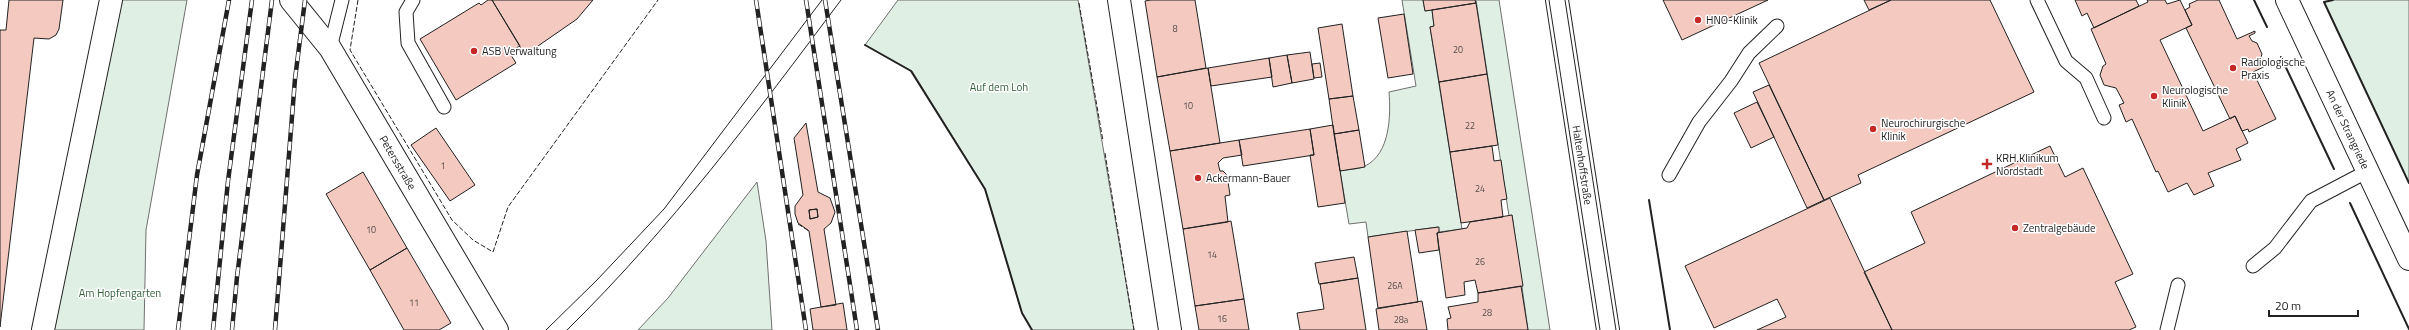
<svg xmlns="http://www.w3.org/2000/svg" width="2409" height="330" font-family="'Titillium Web',sans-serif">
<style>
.green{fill:#e0efe3;stroke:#6f6f6f}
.building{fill:#f3c9c0;stroke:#222;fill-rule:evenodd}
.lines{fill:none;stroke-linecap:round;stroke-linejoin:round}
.service-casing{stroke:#222;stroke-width:15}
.minor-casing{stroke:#222;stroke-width:24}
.tertiary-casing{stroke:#222;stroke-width:24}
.service{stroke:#fff;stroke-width:13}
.minor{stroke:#fff;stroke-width:22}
.tertiary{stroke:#fff;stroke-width:22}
.tram{stroke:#222;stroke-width:1}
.rail-casing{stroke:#222;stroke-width:4.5}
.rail{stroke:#fff;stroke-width:3;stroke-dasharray:9;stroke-linecap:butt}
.fence{stroke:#222;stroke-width:1;stroke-dasharray:5 2;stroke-linecap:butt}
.wall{stroke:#222;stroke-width:2}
.poi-dot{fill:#c62828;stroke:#fff;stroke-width:1.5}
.labels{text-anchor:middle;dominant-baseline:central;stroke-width:3;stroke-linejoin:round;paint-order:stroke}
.number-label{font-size:9px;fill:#564c4a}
.poi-label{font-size:11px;fill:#222;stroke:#fff;text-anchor:start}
.park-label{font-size:11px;fill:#2f5e38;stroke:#fff}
.street-label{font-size:11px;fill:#222;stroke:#fff}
</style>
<rect width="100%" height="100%" fill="#fff"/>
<!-- green -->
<path class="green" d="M111,0H187L146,230L144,330H43Z
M898,0H1078L1134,330H1032L1022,313L985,189L912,71L865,45Z
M1402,0H1423L1425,11L1432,10L1434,26L1430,27L1462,229L1439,232L1438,227L1368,237L1366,222L1349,224L1340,171C1347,169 1358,170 1365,166C1390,154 1391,116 1389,92L1416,86Z
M1476,0H1499L1550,330H1528L1512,215L1509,216Z
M2333,0H2409V183L2324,2Z
M757,182L766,241L772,330H638L668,298Z"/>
<!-- building -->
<path class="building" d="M9,0H63L59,29L56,35L49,39L34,38L0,327V30H6Z
M488,0H492L520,46L509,52L516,63L456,100L420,39L479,3L481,5Z
M492,0H593L577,19L525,55Z
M1151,0H1195L1206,68L1157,77L1145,1Z
M1423,0H1475L1476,3L1425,11Z
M1663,0H1768L1682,40Z
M1864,0H1891L1869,10Z
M1891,0H1990L2034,92L1858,175L1861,183L1824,200L1759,63Z
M2075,0H2136L2139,6L2094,28L2087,13L2082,16Z
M2147,0H2165L2167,4L2180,0L2192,25L2160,40L2203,131L2235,116L2248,143L2236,149L2241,160L2208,173L2214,186L2194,195L2187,183L2168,192L2158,171L2156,172L2132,119L2126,122L2119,105L2124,103L2116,88L2104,85L2100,75L2103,66L2106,64L2091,29L2148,2Z
M2198,0H2219L2237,39L2255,31V33L2249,36L2252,41L2257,43L2262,54L2260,60L2263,65L2269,61L2270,64L2253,72L2276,119L2249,132L2248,129L2242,131L2235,116L2230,119L2186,28L2192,25L2185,10L2190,7L2189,4Z
M1476,3L1487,74L1439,82L1430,27L1434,26L1432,10Z
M1404,14L1413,74L1388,78L1378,18Z
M1342,24L1353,96L1329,99L1318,28Z
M1310,52L1314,79L1292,83L1287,55Z
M1287,55L1292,83L1273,87L1269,58Z
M1269,58L1272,77L1211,86L1208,68Z
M1320,63L1322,77L1314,78L1312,64Z
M1208,68L1220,143L1170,151L1157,77Z
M1487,74L1498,145L1450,152L1439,82Z
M1769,85L1824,200L1807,208L1753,92Z
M1353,96L1359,130L1334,134L1329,99Z
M1757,102L1774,137L1751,148L1734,113Z
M806,123L818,192L830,198L835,212L831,223L824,229L836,305L821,307L809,231L798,223L795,214V206L803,195L794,138ZM817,209L818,217L810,219L809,210Z
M1333,125L1345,203L1318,207L1310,155H1314L1310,129Z
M436,128L475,185L450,201L411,145Z
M1310,129L1314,155L1243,166L1239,140Z
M1359,130L1365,167L1340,171L1334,134Z
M1239,140L1242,155L1223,158L1218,163L1220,171H1223L1227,175L1230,195L1225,196L1228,222L1183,229L1170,151Z
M1492,146L1494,161L1501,160L1504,181L1507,199L1501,200L1503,217L1461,223L1450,152Z
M2050,146L2065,177L2083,168L2133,274L2115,282L2136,327L2129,330H1892L1864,272L1925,243L1911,212Z
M363,172L407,248L370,270L326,194Z
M1830,198L1892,330H1757L1786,317L1777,299L1714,328L1685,266Z
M817,209L818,217L810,219L809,210Z
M1512,215L1523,286L1478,293L1475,280L1464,282L1465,295L1446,298L1437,233L1467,228L1470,222Z
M1231,221L1244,299L1195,306L1183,229Z
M1439,227V232L1437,233L1439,250L1419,253L1415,230Z
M1407,231L1418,302L1378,308L1368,237Z
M407,248L451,323L439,330H404L370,270Z
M1354,257L1358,278L1319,284L1315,263Z
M1358,278L1366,330H1300L1297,313L1324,309L1320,284Z
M1521,286L1528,330H1448L1447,319L1451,318L1448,307L1478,302V293Z
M1244,299L1249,330H1199L1195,306Z
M1422,301L1427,330H1379L1376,309Z
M843,303L847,330H813L810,309Z"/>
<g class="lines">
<!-- service casing -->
<g class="service-casing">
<path id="service" d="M413,0L406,12L408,43L444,107
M2037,0L2066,61L2086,78L2104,118
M330,48L342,0
M1669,175L1699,122L1731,81L1749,53L1777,26
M2253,266L2275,248L2311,201L2368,171
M2167,330L2178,285"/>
</g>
<!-- minor casing -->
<g class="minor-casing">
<g id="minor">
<path id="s1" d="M291,0L330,48L497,330"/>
<path d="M1119,0L1170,330"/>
<path id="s2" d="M2287,0L2409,259"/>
<path d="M43,330L111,0"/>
</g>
</g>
<!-- tertiary casing -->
<g class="tertiary-casing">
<g id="tertiary">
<path id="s3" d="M1557,0L1608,330"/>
</g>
</g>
<!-- service -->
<use href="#service" class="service"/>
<!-- minor -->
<use href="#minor" class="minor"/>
<!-- tertiary -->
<use href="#tertiary" class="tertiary"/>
<!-- tram -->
<path class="tram" d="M1549,0L1600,330
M1565,0L1616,330
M546,330L597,280L664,209L822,0
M567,330C670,229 755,115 841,0"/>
<!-- rail casing -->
<g class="rail-casing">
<path id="rail" d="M756,0L806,330
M806,0L857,330
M825,0L878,330
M178,330L197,175L229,0
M213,330L228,181L252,0
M232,330L237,277L272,0
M275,330L295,79L305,0"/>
</g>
<!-- rail -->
<use href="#rail" class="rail"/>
<!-- fence -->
<path class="fence" d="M358,0L350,50L452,220L473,240L493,252L508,207L658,0
M1079,3L1103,141
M1105,153L1134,330
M798,224L809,231"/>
<!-- wall -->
<path class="wall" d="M2254,0L2267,27
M2333,0L2324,2L2409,183
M865,45L911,71L985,189L1022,313L1032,330
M2281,57L2334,169
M1649,200L1670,330
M2350,203L2409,329"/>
</g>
<!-- markers -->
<g class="poi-dot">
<circle cx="1698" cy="20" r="4"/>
<circle cx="474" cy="51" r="4"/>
<circle cx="2233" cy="68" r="4"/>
<circle cx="2154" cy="96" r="4"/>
<circle cx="1873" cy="129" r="4"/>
<path d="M1985 158h4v4h4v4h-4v4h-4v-4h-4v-4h4z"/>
<circle cx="1198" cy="178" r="4"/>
<circle cx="2015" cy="228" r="4"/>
</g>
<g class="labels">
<!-- number labels -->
<g class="number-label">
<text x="1175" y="28">8</text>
<text x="1458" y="49">20</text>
<text x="1188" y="105">10</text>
<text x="1470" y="125">22</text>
<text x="443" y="165">1</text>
<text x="1480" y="188">24</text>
<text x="371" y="229">10</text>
<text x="1212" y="254">14</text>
<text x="1480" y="261">26</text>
<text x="1395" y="285">26A</text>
<text x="414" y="302">11</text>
<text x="1487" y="312">28</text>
<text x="1222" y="318">16</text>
<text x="1401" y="319">28a</text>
</g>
<!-- poi labels -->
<g class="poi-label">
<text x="1706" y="20">HNO-Klinik</text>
<text x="482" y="51">ASB Verwaltung</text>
<text x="2241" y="62">Radiologische<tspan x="2241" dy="13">Praxis</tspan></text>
<text x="2162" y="90">Neurologische<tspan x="2162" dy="13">Klinik</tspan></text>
<text x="1881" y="123">Neurochirurgische<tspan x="1881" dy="13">Klinik</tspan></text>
<text x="1996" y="158">KRH Klinikum<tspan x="1996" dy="13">Nordstadt</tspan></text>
<text x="1206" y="178">Ackermann-Bauer</text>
<text x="2023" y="228">Zentralgebäude</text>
</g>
<!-- park labels -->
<g class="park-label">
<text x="999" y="87">Auf dem Loh</text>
<text x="120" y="293">Am Hopfengarten</text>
</g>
<!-- street labels -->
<g class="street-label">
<text stroke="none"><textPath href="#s2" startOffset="143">An der Strangriede</textPath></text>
<text stroke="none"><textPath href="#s1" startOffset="195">Petersstraße</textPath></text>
<text stroke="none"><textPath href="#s3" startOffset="167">Haltenhoffstraße</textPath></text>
</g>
</g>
<!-- scale -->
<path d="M2269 310v6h89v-6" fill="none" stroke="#222222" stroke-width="2"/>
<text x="2275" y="310" font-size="12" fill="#222222" stroke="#ffffff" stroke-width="3" paint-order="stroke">20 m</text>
</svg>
